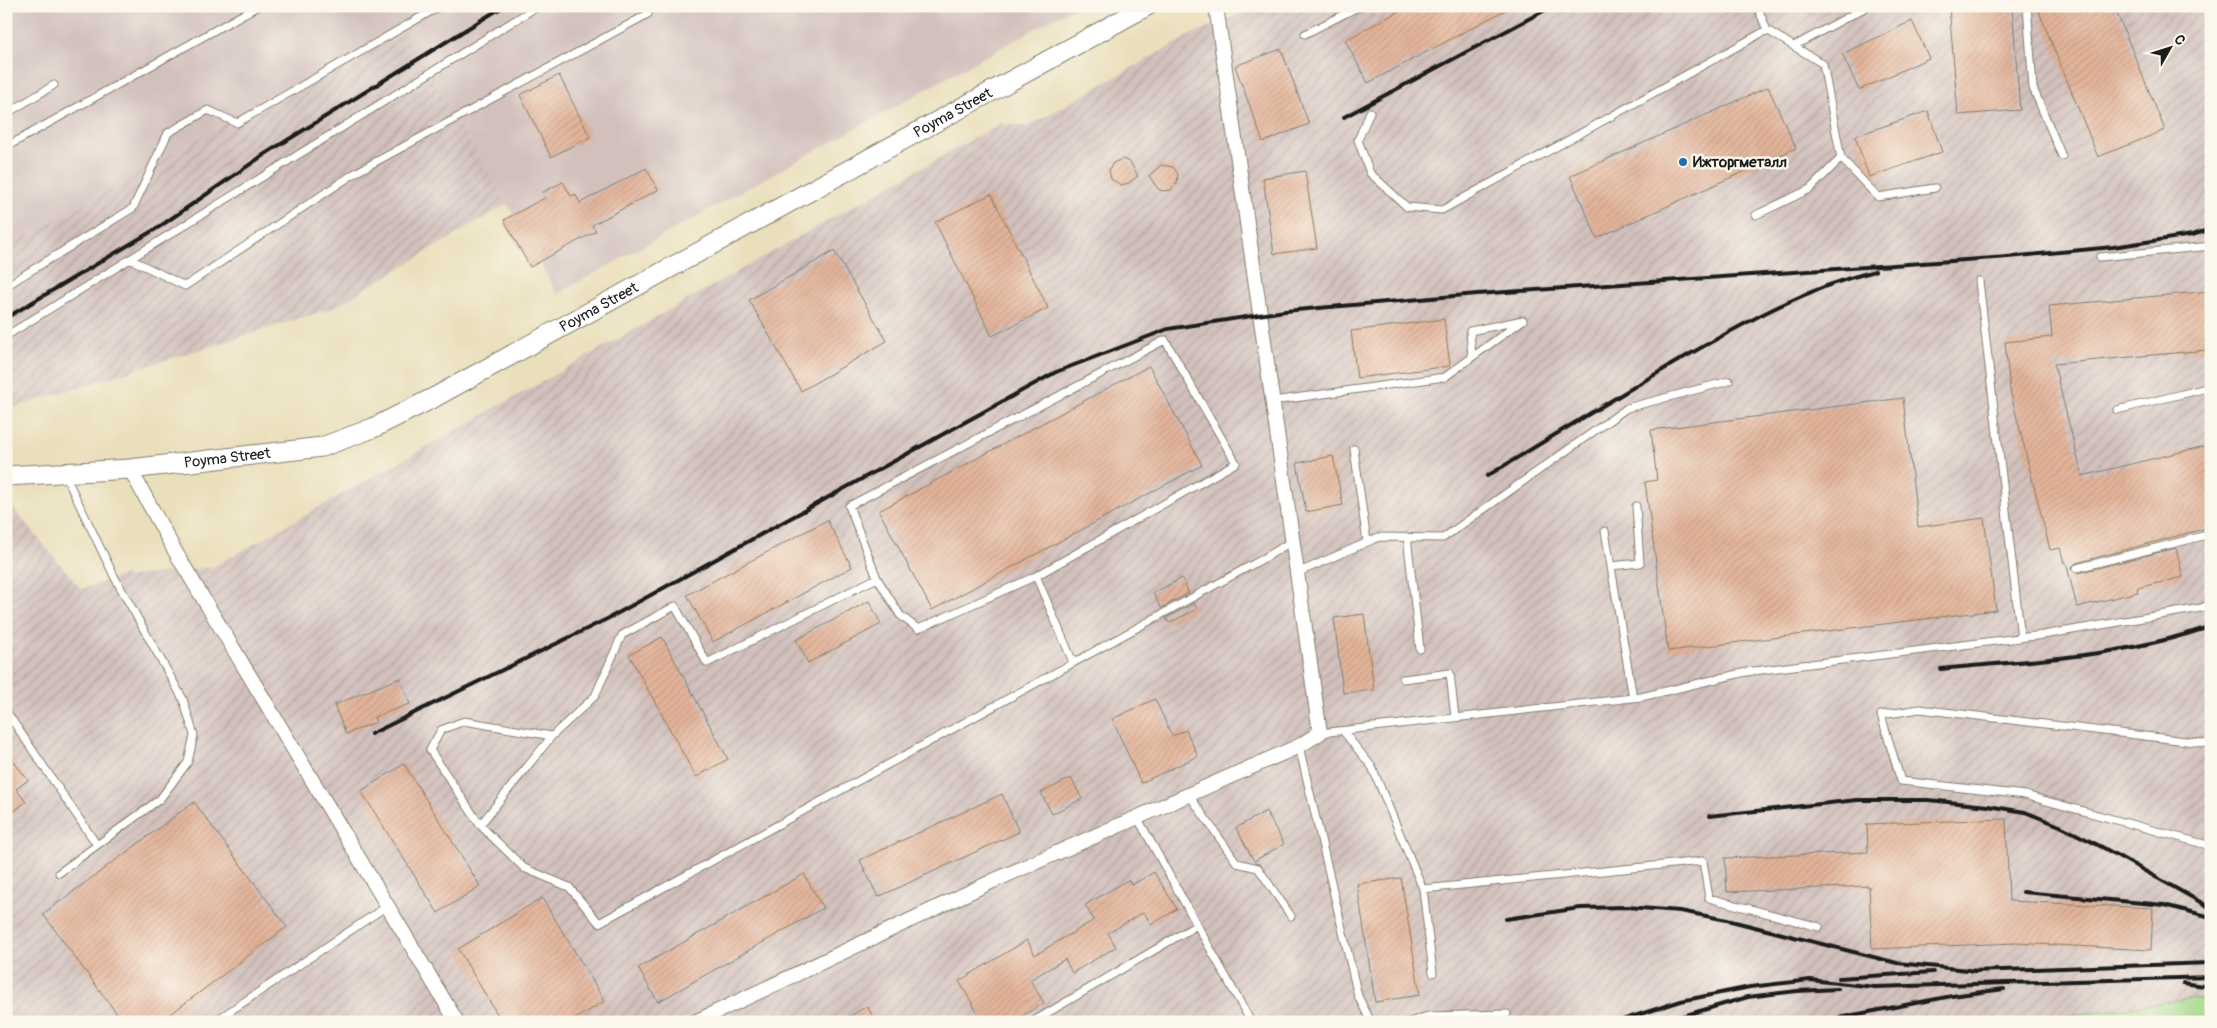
<svg xmlns="http://www.w3.org/2000/svg" width="2217" height="1028" font-family="Pangolin,sans-serif">
<style>
.industrial{fill:url(#industrial-furrows)}
.railway{fill:#d1c0bc}
.grass{fill:#a2d98a;stroke:#5f7a53}
.building{fill:url(#building-hatch)}
.lines{fill:none;stroke-linecap:round;stroke-linejoin:round}
.service-casing{stroke:#837e6c;stroke-width:9}
.minor-casing{stroke:#837e6c;stroke-width:16}
.secondary-casing{stroke:#837e6c;stroke-width:21}
.service{stroke:#fff;stroke-width:7}
.minor{stroke:#fff;stroke-width:14}
.secondary{stroke:#fff;stroke-width:19}
.rail{stroke:#1c1c1c;stroke-width:4}
.poi-dot{fill:#1f6fb2;stroke:#fbf7ec;stroke-width:2}
.labels{text-anchor:middle;dominant-baseline:central;stroke-width:5;stroke-linejoin:round;paint-order:stroke}
.street-label{font-size:15px;fill:#1c1c1c;stroke:#fbf7ec}
.poi-label{font-size:15px;font-weight:bold;fill:#1c1c1c;stroke:#fbf7ec;text-anchor:start}
</style>
<defs>
<pattern id="industrial-furrows" width="10" height="10" patternUnits="userSpaceOnUse" patternTransform="scale(1.25)"><rect width="10" height="10" fill="#d1c0bc"/><path d="M-1 1l2-2M0 10L10 0M9 11l2-2" fill="none" stroke="#b3a4a1"/></pattern>
<pattern id="building-hatch" width="6" height="6" patternUnits="userSpaceOnUse" patternTransform="scale(1.25)"><rect width="6" height="6" fill="#e3b49a"/><path d="M-1 1l2-2M0 6l6-6M5 7l2-2" fill="none" stroke="#c29a84"/></pattern>
</defs>
<rect width="100%" height="100%" fill="#fbf7ec"/>
<filter id="ink" filterUnits="userSpaceOnUse"><feTurbulence type="fractalNoise" baseFrequency=".02" numOctaves="2"/><feDisplacementMap in="SourceGraphic" scale="10" xChannelSelector="R" yChannelSelector="G"/><feConvolveMatrix kernelMatrix="1 2 1 2 8 2 1 2 1" color-interpolation-filters="sRGB"/></filter>
<filter id="wash" filterUnits="userSpaceOnUse"><feTurbulence type="fractalNoise" baseFrequency=".0096" numOctaves="4" result="noise"/><feDisplacementMap in="SourceGraphic" scale="20" xChannelSelector="R" yChannelSelector="G"/><feGaussianBlur stdDeviation="1.12" result="paint"/><feColorMatrix in="noise" values="0 0 0 0 0 0 0 0 0 0 0 0 0 0 0 0 0 1.4 0 .05"/><feComposite in="paint" operator="in"/></filter>
<g filter="url(#wash)">
<rect width="100%" height="100%" fill="#eadfbb"/>
<!-- industrial -->
<path class="industrial" d="M1252,6H2211V1022H6V502L9,503L81,589L125,575L127,577L213,567L1001,123L1027,127L1194,33L1234,17Z
M401,24L507,204L333,308L6,410V247Z"/>
<!-- railway -->
<path class="railway" d="M6,6H1076L557,294L507,204L401,24L6,247Z"/>
<!-- grass -->
<path class="grass" d="M2194,998L2211,1002V1022H2027Z"/>
<g id="blocks">
<!-- building -->
<path class="building" d="M1409,6H1513L1368,83L1345,40Z
M1949,6H2012L2020,110L1958,115Z
M2053,6H2114L2165,130L2098,157L2039,12Z
M1912,21L1929,58L1859,90L1842,54Z
M1281,49L1309,124L1263,142L1235,66Z
M559,75L590,137L551,157L520,95Z
M1768,87L1796,148L1597,238L1570,176Z
M1928,111L1942,152L1869,177L1855,136Z
M1122,159L1130,162L1138,176L1129,183L1121,185L1111,179L1109,170L1113,163Z
M1161,165L1173,167L1178,174L1177,183L1171,190L1162,191L1158,189L1149,176Z
M646,168L658,190L592,225L596,231L530,267L504,220L546,197L543,192L563,182L571,196L575,194L580,203Z
M1305,171L1317,248L1274,254L1263,178Z
M991,194L1048,308L992,336L935,222Z
M834,251L887,341L801,391L749,300Z
M2211,291V336H2206L2207,350L2054,364L2082,476L2209,445L2211,452V510L2207,511L2211,527L2076,563L2072,567L2074,572L2078,573L2176,548L2183,577L2137,588L2138,592L2077,607L2066,562L2064,563L2060,548L2050,550L2010,390L2005,342L2052,337L2049,306Z
M1444,319L1450,366L1357,378L1351,331Z
M1149,366L1202,465L932,610L879,511Z
M1903,398L1918,527L1984,518L1996,610L1668,651L1645,482L1657,480L1651,430Z
M1333,456L1343,505L1306,512L1297,463Z
M827,520L852,567L713,642L687,595Z
M1182,578L1189,593L1161,608L1153,593Z
M869,601L881,624L808,663L796,640Z
M1194,603L1197,609L1169,623L1166,618Z
M1364,614L1374,690L1343,693L1334,618Z
M662,637L728,759L696,777L629,655Z
M400,678L410,704L374,717L376,722L346,734L334,705Z
M1155,699L1172,736L1186,730L1198,756L1141,783L1112,719Z
M6,752L28,780L16,789L26,802L6,817Z
M404,764L480,886L438,913L361,791Z
M1071,778L1082,799L1052,814L1041,793Z
M1002,794L1019,832L878,897L860,860Z
M194,802L287,927L160,1022H123L43,914Z
M1266,811L1284,844L1254,861L1236,828Z
M2006,819L2009,901L2153,908L2151,950L2016,943L1872,949L1869,886L1727,892L1725,858L1868,852L1867,824Z
M1154,872L1177,909L1151,925L1144,912L1108,933L1116,947L1072,973L1065,959L1030,980L1044,1003L1012,1022H983L959,981L1027,940L1035,955L1094,920L1085,905L1128,880L1132,885Z
M804,874L823,908L658,1002L638,968Z
M1401,878L1420,995L1375,1002L1357,884Z
M542,898L605,1001L570,1022H502L458,949Z
M867,1006L876,1022H840Z"/>
</g>
</g>
<g filter="url(#ink)">
<use href="#blocks" fill-opacity="0" stroke="#837e6c" stroke-width="1"/>
<g class="lines">
<!-- service casing -->
<g class="service-casing">
<path id="service" d="M2027,6L2033,88L2062,156
M1767,30L1823,64L1841,158L1878,197L1935,188
M1305,34L1360,6
M1794,46L1868,6
M1370,112L1358,140L1370,173L1407,207L1442,210L1767,30L1757,6
M6,114L54,85
M6,147L258,6
M1756,215L1810,189L1841,158
M2100,257L2211,246
M130,259L185,286L355,173L648,14
M1979,281L2021,638
M6,286L133,208L168,133L208,110L237,123L440,6
M6,336L538,6
M1273,401L1445,377L1523,320L1470,331L1472,357
M2117,410L2211,387
M1354,449L1367,542
M1605,531L1633,698
M1407,537L1420,649
M1611,566L1640,563L1636,506
M2077,568L2211,534
M1297,573L1379,537L1443,538L1627,408L1729,381
M877,578L849,506L1165,340L1236,463L1036,576
M1073,662L1036,576L918,629L900,615L877,578L707,663L675,606L622,635L595,696L552,736L464,721L441,730L430,750L480,825L524,868L569,887L599,923L1268,556L1292,541
M1403,679L1450,673L1455,718
M6,711L97,845
M1343,731L1372,767L1423,889L1703,861L1709,898L1819,927
M1320,733L1641,697L1746,672L2043,635L2201,608L2211,604
M2211,744L1920,709L1881,715L1901,781L2025,795L2211,846
M1299,746L1358,996L1371,1022
M1189,795L1237,863L1258,868L1291,916
M1137,817L1251,1022
M480,825L552,736
M59,873L160,799L188,762L194,735L183,699L115,578L65,475
M1423,889L1433,973
M214,1022L387,906
M1032,1022L1197,925
M1409,1022L1428,1016L1507,1014"/>
</g>
<!-- minor casing -->
<g class="minor-casing">
<path id="minor" d="M130,469L176,553L457,1022
M695,1022L993,881L1299,746L1320,733L1216,6"/>
</g>
<!-- secondary casing -->
<g class="secondary-casing">
<g id="secondary">
<path id="s1" d="M6,476L130,469L322,447L373,428L435,397L1147,6"/>
</g>
</g>
<!-- service -->
<use href="#service" class="service"/>
<!-- minor -->
<use href="#minor" class="minor"/>
<!-- secondary -->
<use href="#secondary" class="secondary"/>
<!-- rail -->
<path class="rail" d="M1344,117L1553,6
M6,318L159,227L265,154L504,6
M1487,476C1550,438 1613,399 1676,362C1741,325 1802,289 1875,271
M1941,669C2032,660 2125,657 2211,626
M371,734L609,618L1056,372L1168,329L1285,311L1477,294L2008,257L2113,247L2192,235L2211,229
M1709,816L1857,800H1928L1988,806L2025,812L2060,826L2102,847L2211,908
M2023,892L2164,905L2211,917
M1506,919L1580,908L1627,907L1680,911L1727,920L1897,963L1978,971
M1971,971L2211,963
M1839,978L1933,972
M2183,983L2211,987
M1616,1022L1681,1001L1750,987L1810,980L1875,987L2211,977
M1662,1022L1748,997L1797,991L1838,989
M1817,1022L1952,996L2004,989"/>
</g>
</g>
<!-- markers -->
<circle class="poi-dot" cx="1683" cy="162" r="5"/>
<g class="labels">
<!-- street labels -->
<g class="street-label">
<text stroke="none"><textPath href="#s1" startOffset="1032">Poyma Street</textPath></text>
<text stroke="none"><textPath href="#s1" startOffset="628">Poyma Street</textPath></text>
<text stroke="none"><textPath href="#s1" startOffset="222">Poyma Street</textPath></text>
</g>
<!-- poi labels -->
<g class="poi-label">
<text x="1693" y="162">Ижторгметалл</text>
</g>
</g>
<!-- margin -->
<rect width="2217" height="1028" fill="none" stroke="#fbf7ec" stroke-width="25"/>
<!-- north arrow -->
<g transform="translate(2170 48) rotate(51)" stroke="#fbf7ec" stroke-width="4" paint-order="stroke">
<path d="M0-4L9 19L0 12L-9 19Z" fill="#1c1c1c"/>
<text y="-8" font-size="14" font-weight="bold" text-anchor="middle" fill="#1c1c1c">С</text>
</g>
</svg>
